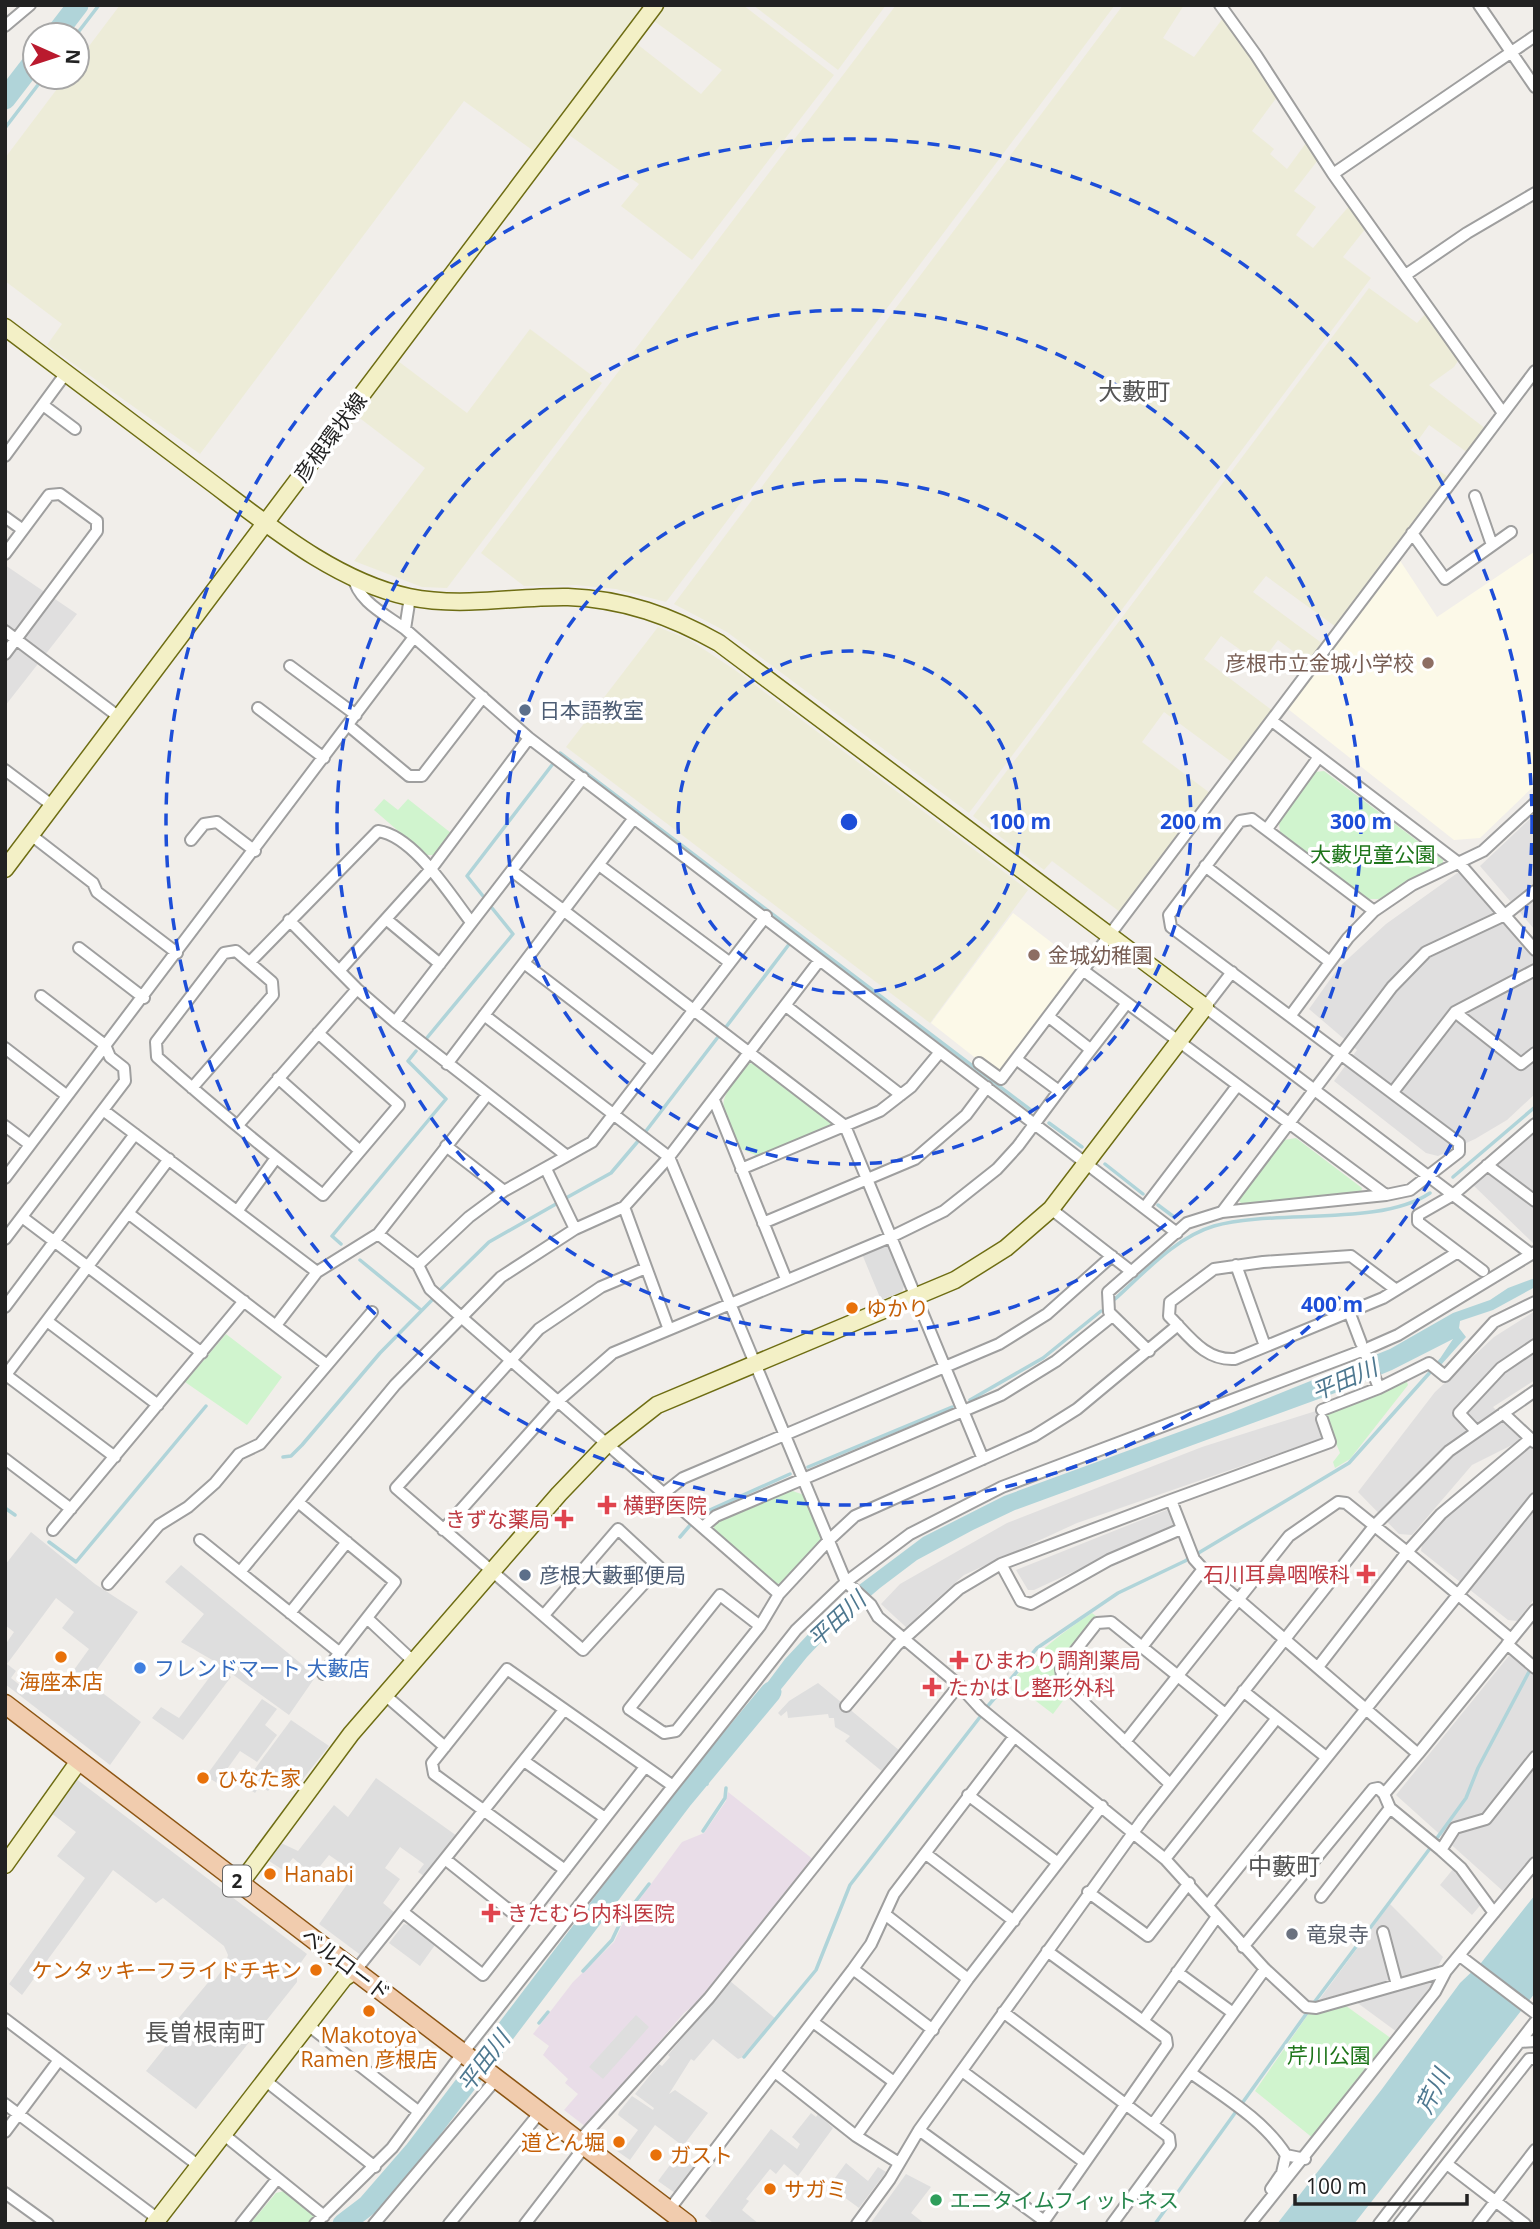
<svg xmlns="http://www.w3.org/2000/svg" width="1540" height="2229" font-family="'Open Sans','Noto Sans JP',sans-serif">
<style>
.residential{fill:#e0dfdf}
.industrial{fill:#e9dde8}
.education{fill:#fcf9e8}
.farmland{fill:#edecd8}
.park{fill:#d0f4ce}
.parking{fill:#dedede;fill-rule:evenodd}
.water{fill:#b0d4d9}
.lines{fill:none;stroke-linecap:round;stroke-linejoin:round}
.stream{stroke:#b0d4d9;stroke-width:3.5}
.river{stroke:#b0d4d9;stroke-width:21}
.street-casing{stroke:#9f9f9f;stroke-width:14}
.secondary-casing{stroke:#6e6d13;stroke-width:19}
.primary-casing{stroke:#8d5513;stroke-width:21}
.street{stroke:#fff;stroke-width:10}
.secondary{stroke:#f3f0c6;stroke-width:16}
.primary{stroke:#f1ccae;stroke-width:18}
.ring{fill:none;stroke:#1d4ed8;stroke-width:3.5;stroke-dasharray:12 9}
.education-dot{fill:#8d6e63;stroke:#fff;stroke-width:2.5}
.service-dot{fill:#5c6f8a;stroke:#fff;stroke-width:2.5}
.food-dot{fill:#e8710a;stroke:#fff;stroke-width:2.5}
.health-dot{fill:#e0444e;stroke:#fff;stroke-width:2.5}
.shop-dot{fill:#3f7fe0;stroke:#fff;stroke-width:2.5}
.worship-dot{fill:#6b7280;stroke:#fff;stroke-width:2.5}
.leisure-dot{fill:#2e9e5b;stroke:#fff;stroke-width:2.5}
.labels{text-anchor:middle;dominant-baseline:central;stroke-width:7;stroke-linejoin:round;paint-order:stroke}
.shield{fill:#fff;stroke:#646464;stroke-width:2}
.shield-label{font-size:19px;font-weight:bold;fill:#222}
.street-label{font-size:21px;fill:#222;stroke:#fff}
.education-label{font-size:21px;fill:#785e54;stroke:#fff;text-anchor:end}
.service-label{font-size:21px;fill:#4e5e75;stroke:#fff;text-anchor:start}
.park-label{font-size:21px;fill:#1e751a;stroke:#fff}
.food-label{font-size:21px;fill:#c56008;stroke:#fff;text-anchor:start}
.health-label{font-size:21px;fill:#be3a42;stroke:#fff;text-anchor:start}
.shop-label{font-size:21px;fill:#366cbe;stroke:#fff;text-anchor:start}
.worship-label{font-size:21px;fill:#5b616d;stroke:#fff;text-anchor:start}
.leisure-label{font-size:21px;fill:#27864d;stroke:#fff;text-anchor:start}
.water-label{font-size:23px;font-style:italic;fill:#4e7890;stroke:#fff}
.quarter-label{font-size:24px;fill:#555;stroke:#fff}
.centre{fill:#1d4ed8;stroke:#fff;stroke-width:3.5}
.ring-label{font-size:21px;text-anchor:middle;font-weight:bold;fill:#1d4ed8;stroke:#fff;stroke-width:7;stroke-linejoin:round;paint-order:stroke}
</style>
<rect width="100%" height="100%" fill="#f1eeea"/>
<!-- residential -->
<path class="residential" d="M5,565L77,614L5,706Z
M1535,814V930L1480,866Z
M1470,864L1535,947V1094L1507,1120L1475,1139L1438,1156L1426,1153L1334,1081L1357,1050L1309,1009L1339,967L1386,924Z
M1535,1132V1245L1473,1185Z
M1535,1311V1380L1493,1407L1524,1439L1472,1465L1412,1535L1399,1534L1358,1492L1435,1392L1494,1337Z
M1319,1410L1323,1438L1077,1523L964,1575L920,1614L908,1629L881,1604L900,1584L1007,1523L1202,1447Z
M1530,1445L1535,1449V1598L1517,1621L1508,1620L1421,1551L1423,1540L1482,1477Z
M1169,1509L1174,1525L1034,1590H1028L1016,1570Z
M1512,1652L1535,1676V1853L1504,1892L1396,1795Z
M1458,1863L1488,1896L1472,1915L1440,1885Z
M1390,1904L1443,1957L1438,1966L1319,2000Z
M1440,1973L1397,2032L1348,1996Z"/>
<!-- industrial -->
<path class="industrial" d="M728,1792L814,1860L706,1995L684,2013L586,2127L564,2110L578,2094L565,2083L568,2079L543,2055L549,2046L533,2034L573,1982L614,1942L625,1919L682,1842L704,1833L726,1801Z"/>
<!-- education -->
<path class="education" d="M1534,552L1535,785L1480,838L1454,840L1288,709L1397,556L1437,617Z
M1013,913L1081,965L997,1075L931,1023Z"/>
<!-- farmland -->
<path class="farmland" d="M120,5H647L535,152L464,101L200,454L47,345L62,324L5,281V158L66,77H77V62Z
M666,5H743L834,75L692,260L621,206L639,184L566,133L637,44L701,94L722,70L654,21Z
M753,5H886L838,70Z
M896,5H1115L666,602L616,589L576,585L524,586L481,553Z
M1123,5H1184L1163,38L1194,57L1223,18L1277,97L1252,131L1274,149L1270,154L1287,169L1306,143L1318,160L1294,191L1316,207L1296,235L1313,248L1350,205L1366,228L1343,257L1371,278L969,813L727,632L674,604Z
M1369,288L1417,323L1427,312L1460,358L1454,367L1429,385L1486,429L1468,453L1429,425L1411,450L1448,477L1336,627L1266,576L1253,592L1323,644L1309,663L1278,640L1260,664L1221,636L1204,659L1273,711L1233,763L1164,712L1142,742L1210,793L1120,912L1052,861L1044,870L973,816Z
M530,329L602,383L447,588L422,587L354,561L425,468L357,416L398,361L467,413Z
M658,627L690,640L735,670L1028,890L930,1023L566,747Z"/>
<!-- park -->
<path class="park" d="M1324,771L1443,860V864L1379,899H1368L1280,832L1279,823L1315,772Z
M384,799L398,810L408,799L451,833L434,855H426L374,810Z
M754,1063L833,1122V1127L758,1156L739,1148C719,1101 715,1106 747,1064Z
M1296,1138L1362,1188L1361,1192L1242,1204L1238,1200L1284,1140Z
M226,1334L282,1377L247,1425L185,1382Z
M1406,1379L1408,1385L1350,1459L1335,1468L1333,1462L1340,1453L1324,1415Z
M790,1490L804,1495L823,1540L784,1583L776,1584L714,1530V1523Z
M1092,1613L1096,1616L1055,1668L1057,1686L1068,1694L1053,1714L1011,1682C1035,1654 1061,1633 1092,1613Z
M1342,2003L1392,2039L1314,2139L1255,2091L1309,2013Z
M284,2191L315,2214V2218L308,2224H250L276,2193Z"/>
<!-- parking -->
<path class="parking" d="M884,1244L891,1247L905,1283L902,1292L881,1300L862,1254Z
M31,1532L95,1584L138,1612L88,1682L141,1722L110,1765L5,1684V1645L14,1632L5,1625V1565ZM56,1598L74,1612L62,1628L89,1649L58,1692L31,1673L21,1686L11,1678L16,1671L7,1664Z
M181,1565L316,1676L289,1715L214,1661L181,1642L204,1614L165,1582Z
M218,1666L231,1677L183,1740L152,1718L161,1707L179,1718Z
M818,1683L900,1751L884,1773L845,1741L850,1736L835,1727L834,1718H829L828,1714L788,1718L787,1711L781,1716L778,1713L789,1701Z
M262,1699L277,1709L265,1725L277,1735L257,1762L240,1751L217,1783L206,1776Z
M291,1720L329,1746L299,1784L283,1772L268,1791L260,1786L255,1793L243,1785Z
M75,1778L307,1954L297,1968V1982L196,2109L146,2071L178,2031L172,2026L211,1979L214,1981L225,1966L228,1955L224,1946L163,1898L156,1903L113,1870L22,1995L9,1984L85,1878L57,1856L76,1832L51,1813Z
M376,1778L457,1836L424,1876L418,1872L424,1864L400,1847L385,1868L400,1879L383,1903L395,1913L362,1956L319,1924L355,1873L329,1855L313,1875L293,1858L283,1870L269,1861L281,1843L298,1851L334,1805L348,1817Z
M404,1924L412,1926L435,1945L420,1966L389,1943Z
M730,1981L776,2019L743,2057L738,2059L713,2039L694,2061L691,2059L669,2094L675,2090L708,2113L683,2146L655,2125L630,2160L617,2151L623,2150L638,2130L618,2115L619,2112L632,2096L653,2110L654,2108L635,2094L659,2064L662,2066L670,2057L668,2055Z
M636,2015L649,2027L603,2079L589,2067Z
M811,2113L816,2117L818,2114L833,2128L798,2176L784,2164L776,2174L770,2169L746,2199L749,2201L742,2210L759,2224H714L705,2216L771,2129L797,2149L800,2144L792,2137Z
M679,2153L696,2166L675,2193L658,2181Z
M846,2163L868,2181L878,2167L886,2172L859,2208L829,2186Z
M906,2174L931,2187L911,2213L925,2224H870Z"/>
<!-- water -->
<path class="water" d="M1535,1278V1287L1493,1310L1460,1321L1459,1328L1466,1337L1441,1365L1439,1360L1453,1339L1392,1370L1346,1389L1015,1510L973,1530L917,1560L880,1588L839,1623L807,1657L765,1709L741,1718L785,1659L843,1597L923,1537L1004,1496L1231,1413L1390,1349L1453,1313L1490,1300L1508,1288Z
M1535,1895V1993L1354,2224H1277L1382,2089L1460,1983L1481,1963Z"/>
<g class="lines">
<!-- stream -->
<path class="stream" d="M76,35L99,5
M5,128L44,77
M560,753L1032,1111
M483,896L467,876L552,765
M726,1027L790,943
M426,1039L513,934L492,908
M1049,1123L1082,1147
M646,1131L718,1037
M1105,1164L1143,1194
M1453,1177L1535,1107
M566,1198L611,1173L639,1140
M1158,1205L1174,1217
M341,1244L332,1236L446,1099L408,1061L416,1051
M360,1260L421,1310
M440,1290L489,1242L556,1204
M1115,1299C1144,1273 1176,1237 1214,1226C1273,1209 1380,1227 1430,1193
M970,1400L1043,1358L1101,1311
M283,1457L291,1456L302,1445L380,1353L433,1299
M808,1467L952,1407
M5,1508L15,1515
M703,1513L790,1474
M680,1537L691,1524
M49,1542L76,1562L206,1406
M1534,1659L1535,1657
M987,1707L1037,1648L1118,1593L1185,1561L1349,1463L1441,1360
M700,1778L707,1784
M703,1831L725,1798L726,1788
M1437,1838L1466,1798L1478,1768L1530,1670
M583,1971L612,1940L622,1919L649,1884
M1313,2004L1431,1847
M539,2023L548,2012
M744,2057L816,1970L850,1885L980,1717
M1243,2102L1309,2010
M1155,2224L1235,2113"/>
<!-- river -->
<path class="river" d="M55,35L78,5
M5,99L35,60
M343,2224L368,2205L414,2152L683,1798L771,1692"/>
<!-- street casing -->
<g class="street-casing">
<path id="street" d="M1220,5L1256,55L1333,174L1503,413
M1479,5L1535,87
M5,26L30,5
M1333,174L1535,36
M1407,274L1467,233L1535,193
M43,405L75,429
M5,456L66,373
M1475,496L1492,545
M5,517L23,530
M1412,533L1445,579L1511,532
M5,554L49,495L60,494L97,521V531L5,654
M353,576C358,602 385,614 405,629
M410,597L405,629L529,738L1177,1233
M5,631L119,717
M290,666L356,715
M258,708L324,758
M1272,721L1460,864L1535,950
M349,726L409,776H422L483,697
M5,770L53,806
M1267,829L1318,758
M31,835L93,883L97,892L177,953
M191,840L204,824L217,822L255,851
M599,865L729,962
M1205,866L1330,962
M512,871L845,1126L983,1459
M386,919L440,964
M289,920L357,989L395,1022L567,1156
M79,948L144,998
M250,962L378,831C414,836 450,895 471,922
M524,963L653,1062
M340,970L431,869L529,738
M1084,971L1386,1195
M1232,972L1205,1007L1531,1254
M786,1006L901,1095
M1455,1012L1521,1064L1535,1053
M484,1015L669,1157L846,1582L871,1605L878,1617L959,1685L981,1709L1165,1859L1265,1969L1306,2007L1316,2008L1446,1971
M1291,1015L1348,938L1374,911L1412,885L1483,851L1535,803
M1049,1017L1090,1049
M395,1022L583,778
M5,1048L66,1095
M979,1063L1001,1079L1016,1059
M447,1064L634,818
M278,1078L360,1151
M192,1088L273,995L272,982L236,951L224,953L156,1042L157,1057C211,1105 267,1151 323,1195L399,1105L318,1033
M1059,1091L1127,1003
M1393,1092L1455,1012L1535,970
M714,1100L786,1279
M103,1110L317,1272
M238,1125L357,989
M5,1126L29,1144
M446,1146L504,1191
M1487,1165L1535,1201
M546,1169L575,1229
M741,1169L880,1111L911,1087L940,1052
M5,1178L414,637
M624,1207L668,1327
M1145,1207L1237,1086
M1051,1209L1132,1272
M238,1210L276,1158
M1222,1212L1392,987L1426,952L1505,915L1535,891
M128,1213L327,1365
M22,1217L202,1353
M763,1223L915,1159L966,1115L987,1087
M378,1234L418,1265L430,1289L460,1316L779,1594L829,1540L855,1516L1034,1436L1077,1409L1178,1325
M5,1239L125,1081L124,1068L110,1057L105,1045L41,996
M418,1265L469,1217L504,1191L592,1142L766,916
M1236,1265L1265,1346
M1483,1271L1418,1222V1215L1453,1195L1535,1124
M1395,1289L1351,1256L1263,1262L1214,1269L1170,1302L1169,1316C1189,1336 1205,1361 1235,1359L1383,1298L1458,1252
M5,1307L135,1134
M1350,1314L1361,1343
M47,1321L158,1405
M277,1324L317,1272L378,1234L487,1095
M1364,1350L1398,1335L1535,1252
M1149,1351L1109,1312L1108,1292L1187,1223L1222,1212L1386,1195L1410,1190L1459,1152V1143L1171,927L1169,915L1240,821L1252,819L1374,911
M6,1375L115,1457
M5,1376L169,1159
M1322,1410L1379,1388L1429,1363L1445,1376L1494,1322L1535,1302
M1503,1413L1534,1442
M1476,1431L1459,1413L1501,1368L1535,1345
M5,1459L71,1509
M664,1493L683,1478L999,1344L1047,1314L1112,1256
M1171,1500L1001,1564L1021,1601L1031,1604L1109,1560L1181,1529
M298,1502L395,1582L323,1674
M704,1526L716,1516L1001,1395L1056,1361L1112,1316
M53,1530L244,1301
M443,1530L558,1401L613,1353L893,1236L944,1211L997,1169L1018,1146L1059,1091L1016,1059L1535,371
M200,1540L340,1653
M1203,1569L1194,1559L1171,1500L1330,1442L1322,1419
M240,1572L395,1385L501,1277L575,1229L624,1207L669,1157L819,961
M108,1584L159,1525L188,1507L215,1483L239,1454L260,1444L372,1312
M290,1613L347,1542
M544,1615L618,1529L659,1567L583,1650L396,1488L539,1329L601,1287L646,1268
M367,1618L414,1662
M760,1626L720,1595L629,1709L664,1733L676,1731L760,1626L779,1594
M1511,1639L1407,1552L1441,1514L1530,1439
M1507,1644L1535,1668
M1142,1647L1203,1569L1418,1754L1535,1610
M1243,1691L1326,1757
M385,1695L445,1747
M846,1706L897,1645L959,1589L1001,1564
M1125,1742L1289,1536L1338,1502L1346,1503L1407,1552L1318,1667
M1418,1754L1384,1794L1390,1808L1441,1850
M524,1761L605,1818
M1170,1784L1063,1683L1061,1669L1097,1623L1111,1622L1225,1714
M673,1786L796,1630L846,1582L910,1534L1002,1487L1364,1350L1379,1388
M968,1795L1058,1863
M926,1854L1014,1921
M445,1859L524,1922
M1165,1859L1277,1718
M1088,1892L1148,1936L1189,1883
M1321,1897L1390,1808
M1208,1905L1535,1499
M403,1912L483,1975L645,1767
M1494,1913L1461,1868L1441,1850L1455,1828L1486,1819L1535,1757
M886,1915L968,1979
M1383,1932L1397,1985
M1243,1947L1373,1789L1378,1788L1384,1794
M1047,1951L1143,2021
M1460,1956L1535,2013
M853,1969L933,2030
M356,1970L564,1710
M1177,1972L1233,2013
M1003,2012L1169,2137L1170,2145L1112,2224
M5,2019L199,2166
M813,2022L894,2082
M308,2025L419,2112
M1520,2042L1535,2041
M962,2071L1084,2162
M775,2072L856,2136L968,1979L1102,1806
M1191,2073C1223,2096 1265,2121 1286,2155
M266,2081L375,2167
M5,2104L158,2219
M1153,2124L1265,1969
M919,2130L1043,2220
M5,2132L59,2060
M223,2134L324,2216
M856,2136L899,2163
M579,2141L709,1998L959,1685
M1447,2164L1525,2224
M1271,2189L1282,2173L1286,2155L1305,2159
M5,2193L48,2224
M669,2210L853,1969L871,1944L894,1894L1014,1737
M241,2224L277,2179
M315,2224L392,2148L455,2063L673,1786L507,1669L432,1763L434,1774L565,1870
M374,2224L497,2078
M449,2224L541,2111
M525,2224L585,2146
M857,2224L890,2179L919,2130L1143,1819L1375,1525L1449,1451L1535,1391
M1042,2224L1167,2045L1166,2038L1143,2021L1216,1918
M1250,2224L1435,1992L1446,1971L1535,1863
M1379,2224L1535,2022
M1399,2224L1529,2059H1535
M1478,2224L1535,2150"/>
</g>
<!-- secondary casing -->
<g class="secondary-casing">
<path id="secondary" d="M5,327C68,375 132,423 196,471C260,518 330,580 409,597C462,608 515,596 568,597C624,599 671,616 719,643L1205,1007L1051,1209L1006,1248L955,1280L657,1405L606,1445L559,1494L351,1734L240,1884
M5,869L655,5
M5,1865L79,1761
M154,2224L344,1978L356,1970"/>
</g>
<!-- primary casing -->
<g class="primary-casing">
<path id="primary" d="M5,1704L687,2224"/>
</g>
<!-- street -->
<use href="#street" class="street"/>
<!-- secondary -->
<use href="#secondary" class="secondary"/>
<!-- primary -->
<use href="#primary" class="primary"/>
</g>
<!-- distance rings -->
<g class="ring">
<circle cx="849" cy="822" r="171"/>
<circle cx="849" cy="822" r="342"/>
<circle cx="849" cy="822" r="512"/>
<circle cx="849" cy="822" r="683"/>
</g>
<!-- markers -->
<g class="education-dot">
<circle cx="1428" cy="663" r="7"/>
<circle cx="1034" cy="955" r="7"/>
</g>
<g class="service-dot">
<circle cx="525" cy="710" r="7"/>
<circle cx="525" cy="1575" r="7"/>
</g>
<g class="food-dot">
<circle cx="852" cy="1308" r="7"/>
<circle cx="61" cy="1657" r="7"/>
<circle cx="203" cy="1778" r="7"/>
<circle cx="270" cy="1874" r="7"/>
<circle cx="316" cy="1970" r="7"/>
<circle cx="369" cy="2011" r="7"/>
<circle cx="619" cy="2142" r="7"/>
<circle cx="656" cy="2155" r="7"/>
<circle cx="770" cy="2189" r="7"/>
</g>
<g class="health-dot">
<path d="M603.5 1494.5h7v7h7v7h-7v7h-7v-7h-7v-7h7z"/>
<path d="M560.5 1508.5h7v7h7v7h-7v7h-7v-7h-7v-7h7z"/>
<path d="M1362.5 1563.5h7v7h7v7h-7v7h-7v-7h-7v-7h7z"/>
<path d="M955.5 1649.5h7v7h7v7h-7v7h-7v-7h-7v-7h7z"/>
<path d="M928.5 1676.5h7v7h7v7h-7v7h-7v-7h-7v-7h7z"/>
<path d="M487.5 1902.5h7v7h7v7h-7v7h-7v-7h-7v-7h7z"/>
</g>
<circle class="shop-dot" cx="140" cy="1668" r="7"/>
<circle class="worship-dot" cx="1292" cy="1934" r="7"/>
<circle class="leisure-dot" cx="936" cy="2200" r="7"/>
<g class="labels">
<!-- shield labels -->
<rect class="shield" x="223" y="1865.5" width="28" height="31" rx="5"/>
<g class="shield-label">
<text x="237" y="1881">2</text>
</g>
<!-- street labels -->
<g class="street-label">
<text transform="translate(330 437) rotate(-53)">彦根環状線</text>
<text transform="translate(346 1964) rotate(37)">ベルロード</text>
</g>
<!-- education labels -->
<g class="education-label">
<text x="1414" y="663">彦根市立金城小学校</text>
<text x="1048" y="955" text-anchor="start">金城幼稚園</text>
</g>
<!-- service labels -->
<g class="service-label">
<text x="539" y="710">日本語教室</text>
<text x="539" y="1575">彦根大藪郵便局</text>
</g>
<!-- park labels -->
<g class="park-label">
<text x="1373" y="854">大藪児童公園</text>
<text x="1329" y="2055">芹川公園</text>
</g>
<!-- food labels -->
<g class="food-label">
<text x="866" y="1308">ゆかり</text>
<text x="61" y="1681" text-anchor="middle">海座本店</text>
<text x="217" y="1778">ひなた家</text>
<text x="284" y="1874">Hanabi</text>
<text x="302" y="1970" text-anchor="end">ケンタッキーフライドチキン</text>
<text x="369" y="2035" text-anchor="middle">Makotoya<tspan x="369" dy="24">Ramen 彦根店</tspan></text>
<text x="605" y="2142" text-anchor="end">道とん堀</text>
<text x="670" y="2155">ガスト</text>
<text x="784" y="2189">サガミ</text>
</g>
<!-- health labels -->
<g class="health-label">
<text x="623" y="1505">横野医院</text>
<text x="550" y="1519" text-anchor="end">きずな薬局</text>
<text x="1350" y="1574" text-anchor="end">石川耳鼻咽喉科</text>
<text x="973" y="1660">ひまわり調剤薬局</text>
<text x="948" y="1687">たかはし整形外科</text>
<text x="507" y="1913">きたむら内科医院</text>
</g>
<!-- shop labels -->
<g class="shop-label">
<text x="154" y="1668">フレンドマート 大藪店</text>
</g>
<!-- worship labels -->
<g class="worship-label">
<text x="1306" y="1934">竜泉寺</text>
</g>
<!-- leisure labels -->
<g class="leisure-label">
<text x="950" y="2200">エニタイムフィットネス</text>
</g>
<!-- water labels -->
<g class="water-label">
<text transform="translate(1344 1379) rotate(-23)">平田川</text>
<text transform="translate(836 1619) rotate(-43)">平田川</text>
<text transform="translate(483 2061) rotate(-53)">平田川</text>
<text transform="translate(1432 2091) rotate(-64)">芹川</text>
</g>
<!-- quarter labels -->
<g class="quarter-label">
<text x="1134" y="390">大藪町</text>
<text x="1284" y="1865">中藪町</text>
<text x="205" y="2031">長曽根南町</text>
</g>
</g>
<circle cx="849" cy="822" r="10" class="centre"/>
<g class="ring-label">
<text x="1020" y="829">100 m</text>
<text x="1191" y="829">200 m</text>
<text x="1361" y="829">300 m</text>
<text x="1332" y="1312">400 m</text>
</g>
<!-- border -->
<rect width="1540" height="2229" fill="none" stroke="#222222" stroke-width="14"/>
<!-- north arrow -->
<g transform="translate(56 56) rotate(93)"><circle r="33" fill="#ffffff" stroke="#a7a7a7" stroke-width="2"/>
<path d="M0-5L12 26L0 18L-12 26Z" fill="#ba1a2e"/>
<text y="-10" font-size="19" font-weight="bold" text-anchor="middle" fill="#222222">N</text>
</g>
<!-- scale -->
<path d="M1295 2194v10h172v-10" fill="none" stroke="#222222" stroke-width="3.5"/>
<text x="1306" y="2194" font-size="21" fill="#222222" stroke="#ffffff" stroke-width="5" paint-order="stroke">100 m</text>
</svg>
